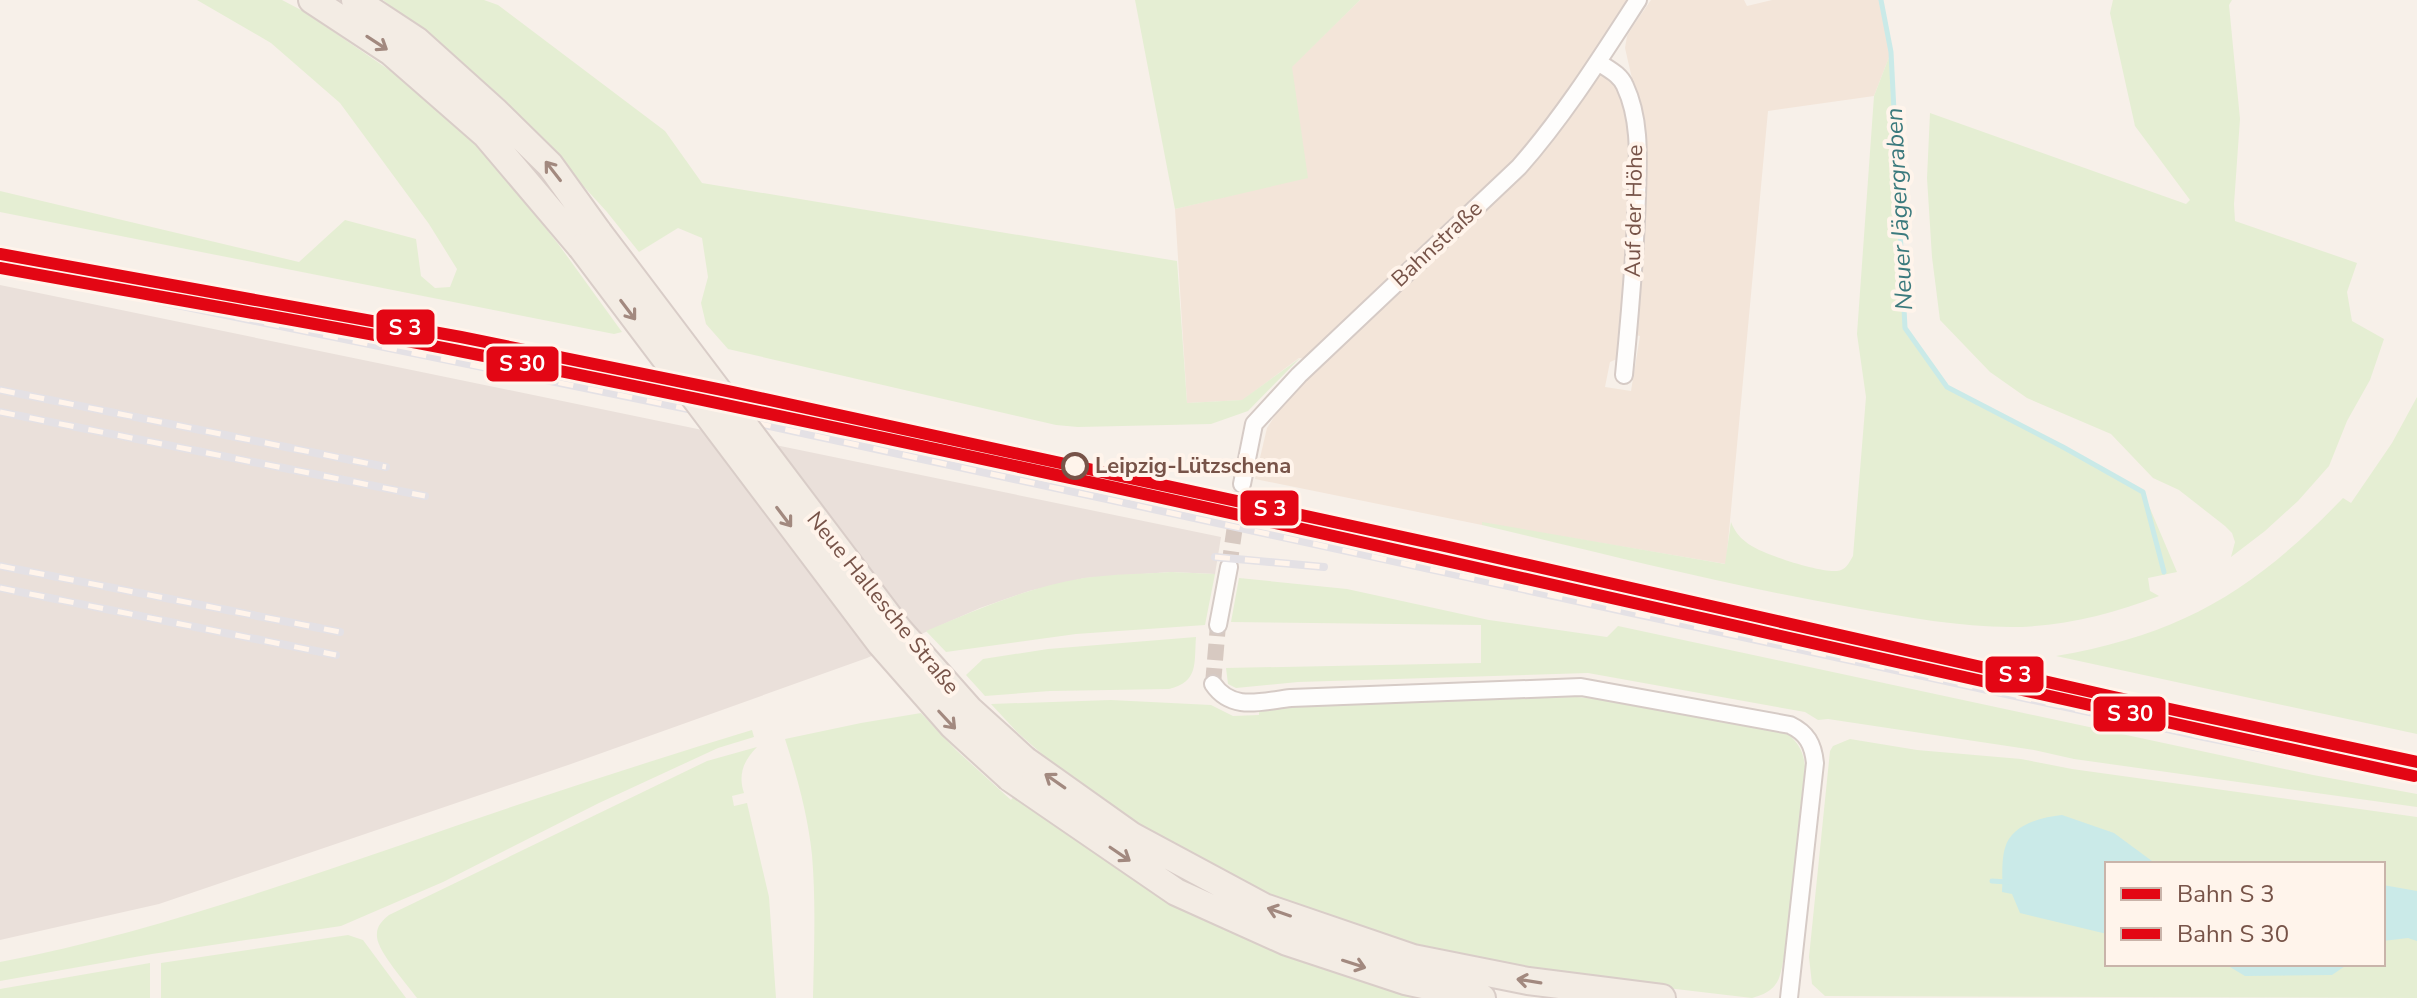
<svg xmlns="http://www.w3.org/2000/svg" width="2417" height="998" font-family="'Nunito Sans',sans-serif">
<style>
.residential{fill:#f3e5d9}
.industrial{fill:#eae0da}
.green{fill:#e5eed3;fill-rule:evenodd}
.water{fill:#caeae8}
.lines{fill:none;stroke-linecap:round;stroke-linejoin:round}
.stream{stroke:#caeae8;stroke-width:5}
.street-tunnel{stroke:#d7c9c1;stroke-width:16;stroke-dasharray:16 8;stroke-linecap:butt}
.street-casing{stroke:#d6cbc6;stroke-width:20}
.primary-casing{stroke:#d9cdc8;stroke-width:30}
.street{stroke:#fefdfc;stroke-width:16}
.primary{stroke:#f3ece4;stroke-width:26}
.rail-casing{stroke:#e4e1e5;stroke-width:8}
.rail{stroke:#fff4eb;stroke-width:5;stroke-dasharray:15;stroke-linecap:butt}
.primary-bridge-casing{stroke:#d9cdc8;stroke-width:30;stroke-linecap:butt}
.primary-bridge{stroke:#f3ece4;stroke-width:26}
.rail-1-casing{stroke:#fff4eb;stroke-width:18}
.rail-2-casing{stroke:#fff4eb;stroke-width:18}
.rail-1{stroke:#e30614;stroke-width:12}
.rail-2{stroke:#e30614;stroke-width:12}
.oneway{stroke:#a2897f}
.stop-dot{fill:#fff4eb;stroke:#775348;stroke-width:4}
.labels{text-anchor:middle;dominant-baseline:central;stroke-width:8;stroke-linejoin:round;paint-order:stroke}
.street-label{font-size:22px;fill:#775348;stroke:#fff4eb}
.stop-label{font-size:22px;font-weight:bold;fill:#775348;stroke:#fff4eb;text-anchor:start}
.water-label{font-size:24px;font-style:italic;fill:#3b7a7d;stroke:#fff4eb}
.line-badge{stroke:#fff4eb;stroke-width:3}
.badge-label{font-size:22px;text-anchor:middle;font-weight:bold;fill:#fff}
</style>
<rect width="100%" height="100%" fill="#f7f0e9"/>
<!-- residential -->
<path class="residential" d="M1360,0H1628L1539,139L1307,359L1299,358L1243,400L1187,403L1175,209L1307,177L1291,67Z
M1651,0H1744L1747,6L1772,0H1881L1891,52L1874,96L1768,111L1726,564L1483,523L1482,525L1255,479L1267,428L1278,411L1301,385L1532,163L1547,147L1600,73L1619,86L1630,133L1626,280L1619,358L1610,362L1605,387L1631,391L1640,336L1636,335L1645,198L1639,109L1625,48L1627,36L1633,26Z"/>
<!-- industrial -->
<path class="industrial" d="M0,285L1221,537L1215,574L1171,572L1085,578L1029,591L980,608L867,658L571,764L159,904L0,940Z"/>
<!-- green -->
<path class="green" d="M197,0H282L303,11L401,78L491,159L559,245L622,332L614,334L0,212V191L299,262L345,220L416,239L421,276L435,288L450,287L457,269L429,224L340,103L271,43Z
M383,0H484L498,5L665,131L702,183L1177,261L1187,403L1242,400L1300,358L1248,411L1211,424L1078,427L1056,425L728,349L706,324L701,303L708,277L702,238L678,228L639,252L607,212L504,99Z
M1135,0H1360L1292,67L1308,178L1175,209Z
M2113,0H2232L2229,5L2240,119L2234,204L2235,221L2357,263L2347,292L2352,321L2384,339L2370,380L2347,421L2329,466L2298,501L2265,531L2231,557L2235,542L2232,533L2225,526L2179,490L2153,478L2111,434L2027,398L1990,372L1940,320L1932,257L1927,178L1930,113L2186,204L2190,200L2135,126L2110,13Z
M1891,52L1905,328L1947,387L2063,447L2143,492L2177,572L2148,578L2150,591L2159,596C2111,614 2063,627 2011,627C1959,627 1907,617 1855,608C1729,586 1606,554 1482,525V522L1725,564L1731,522C1734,530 1739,537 1746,542C1757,553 1828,576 1841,570C1847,568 1850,561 1853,556L1866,397L1857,334L1874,96Z
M2417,397V734L2056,656C2183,634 2254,590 2343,498L2351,503L2392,443Z
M1171,572L1215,574L1205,625L1076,634L946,652L926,631C977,609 1029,587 1084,578C1113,574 1143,574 1171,572Z
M1239,578L1347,589L1489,620L1607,637L1618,626L2313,775L2417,794V807L2074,759L2034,750L1828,719L1818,720L1805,712L1588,673L1298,682L1236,688L1228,684L1226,668L1481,663V625L1231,622Z
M1196,637C1194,663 1199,682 1169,689L1050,691L985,696L966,675L983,659L1048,649Z
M1577,697L1615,701L1784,731C1797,741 1803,749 1805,766L1785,951C1780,977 1781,990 1752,998L1574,977L1445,958L1296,912L1098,803L1018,733L991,704L1111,700L1211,705L1233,716L1259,715V708L1432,700Z
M921,713L956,750L1011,800L1014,796L1120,871L1224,928L1321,967L1425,998H813C814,950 816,902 812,855C808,816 797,776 785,739L861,723Z
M752,730L754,737L718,748L599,803L443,882L341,926L152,954L0,981V962C137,936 269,890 401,845C517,804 634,766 752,730Z
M1850,739L1917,750L2021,759L2072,769L2417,817V998L1825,996L1812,984L1809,957L1830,751L1833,746ZM2107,864H2383V964H2107Z
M757,747C743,761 738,775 744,793L732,796L734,806L747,803L769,897L776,998H417C407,984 378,952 377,937C376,926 382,921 389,915L707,761Z
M348,935L363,940L406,998H161V963Z
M150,963V998H0V989Z"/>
<!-- water -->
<path class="water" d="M2062,815L2114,833L2156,864H2107V934L2020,913L2012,894L2002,892C2003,878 2001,861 2005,848C2011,825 2041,817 2062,815Z
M2383,885L2417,891V941L2408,938L2383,941Z
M2225,964H2348L2332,975L2245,976Z"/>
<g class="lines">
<!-- stream -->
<path class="stream" d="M1881,0L1891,52L1905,328L1947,387L2063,447L2143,492L2164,572
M1992,881L2007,882"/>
<!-- street-tunnel -->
<path class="street-tunnel" d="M1237,508L1242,484
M1229,567L1236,519
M1213,684L1218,625"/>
<!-- street casing -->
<g class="street-casing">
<path id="street" d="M1598,62C1608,69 1620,74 1625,86C1641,120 1638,160 1637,196C1635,256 1630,315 1624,375
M1242,484L1254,424L1299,375L1519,167C1564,116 1601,57 1638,0
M1236,519L1237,508
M1218,625L1229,567
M1213,684C1232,712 1262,701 1291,698L1581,687L1790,725C1807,733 1813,744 1815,763L1789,998"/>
</g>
<!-- primary casing -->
<g class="primary-casing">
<path id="primary" d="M312,0L391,52L486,135L581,247
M355,0L416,40L496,112L550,165L599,233
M1025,760L1132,836L1264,907L1413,958L1528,981L1662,998
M1010,778L1176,892L1287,942L1405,981L1482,998"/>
</g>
<!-- street -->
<use href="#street" class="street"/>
<!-- primary -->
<use href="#primary" class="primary"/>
<!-- rail casing -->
<g class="rail-casing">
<path id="rail" d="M0,269L688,409
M0,390L386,467
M0,412L425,496
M756,423L2204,737L2417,779
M1215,557L1324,567
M0,566L340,632
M0,588L336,655"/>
</g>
<!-- rail -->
<use href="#rail" class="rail"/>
<!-- primary-bridge casing -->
<g class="primary-bridge-casing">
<path id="primary-bridge" d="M599,233L899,630L969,709L1025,760
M581,247L880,643L953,726L1010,778"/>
</g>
<!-- primary-bridge -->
<use href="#primary-bridge" class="primary-bridge"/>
<!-- rail-1 casing -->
<g class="rail-1-casing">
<path id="rail-1" d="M0,254L461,337L732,392L1440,545L2114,697L2417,762"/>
</g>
<!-- rail-2 casing -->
<g class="rail-2-casing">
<path id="rail-2" d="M0,268C154,296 310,322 464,352C1116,480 1764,636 2414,776"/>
</g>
<!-- rail-1 -->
<use href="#rail-1" class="rail-1"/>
<!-- rail-2 -->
<use href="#rail-2" class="rail-2"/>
</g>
<!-- one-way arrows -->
<defs><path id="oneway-shaft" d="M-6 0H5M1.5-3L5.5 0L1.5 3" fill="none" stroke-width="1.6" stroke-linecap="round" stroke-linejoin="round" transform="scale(2)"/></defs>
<g class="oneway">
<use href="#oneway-shaft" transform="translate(377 43) rotate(33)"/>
<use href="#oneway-shaft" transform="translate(553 171) rotate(-128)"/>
<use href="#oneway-shaft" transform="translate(628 310) rotate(53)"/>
<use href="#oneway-shaft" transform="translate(784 517) rotate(53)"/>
<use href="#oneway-shaft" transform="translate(947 720) rotate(47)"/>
<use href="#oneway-shaft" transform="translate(1055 781) rotate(-145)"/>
<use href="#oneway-shaft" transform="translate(1120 854) rotate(34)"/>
<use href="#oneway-shaft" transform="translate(1279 912) rotate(-161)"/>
<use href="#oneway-shaft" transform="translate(1354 964) rotate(18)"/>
<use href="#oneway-shaft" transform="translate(1529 981) rotate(-171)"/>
</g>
<!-- markers -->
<circle class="stop-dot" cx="1075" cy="466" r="12"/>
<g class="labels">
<!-- street labels -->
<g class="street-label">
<text transform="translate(1634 211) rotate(-89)">Auf der Höhe</text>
<text transform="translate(1437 244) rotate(-43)">Bahnstraße</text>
<text transform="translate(883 603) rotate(51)">Neue Hallesche Straße</text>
</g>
<!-- stop labels -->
<g class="stop-label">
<text x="1095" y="466">Leipzig-Lützschena</text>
</g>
<!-- water labels -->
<g class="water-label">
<text transform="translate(1899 209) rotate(-93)">Neuer Jägergraben</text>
</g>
</g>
<g class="line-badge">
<rect x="375" y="308" width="61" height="38" rx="8" fill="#e30614"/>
<rect x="485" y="345" width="75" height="38" rx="8" fill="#e30614"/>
<rect x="1239" y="489" width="61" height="38" rx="8" fill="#e30614"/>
<rect x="1984" y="655" width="61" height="39" rx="8" fill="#e30614"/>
<rect x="2092" y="695" width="75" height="38" rx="8" fill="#e30614"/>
</g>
<g class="badge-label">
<text x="405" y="335">S 3</text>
<text x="522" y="371">S 30</text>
<text x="1270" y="516">S 3</text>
<text x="2015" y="682">S 3</text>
<text x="2130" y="721">S 30</text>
</g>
<!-- legend -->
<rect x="2105" y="862" width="280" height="104" fill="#fff4eb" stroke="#c9b4aa" stroke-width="2"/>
<rect x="2121" y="888" width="40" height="12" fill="#e30614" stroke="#c9b4aa" stroke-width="2"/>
<text x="2177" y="902" font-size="24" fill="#775348">Bahn S 3</text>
<rect x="2121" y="928" width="40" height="12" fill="#e30614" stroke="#c9b4aa" stroke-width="2"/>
<text x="2177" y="942" font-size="24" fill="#775348">Bahn S 30</text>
</svg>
